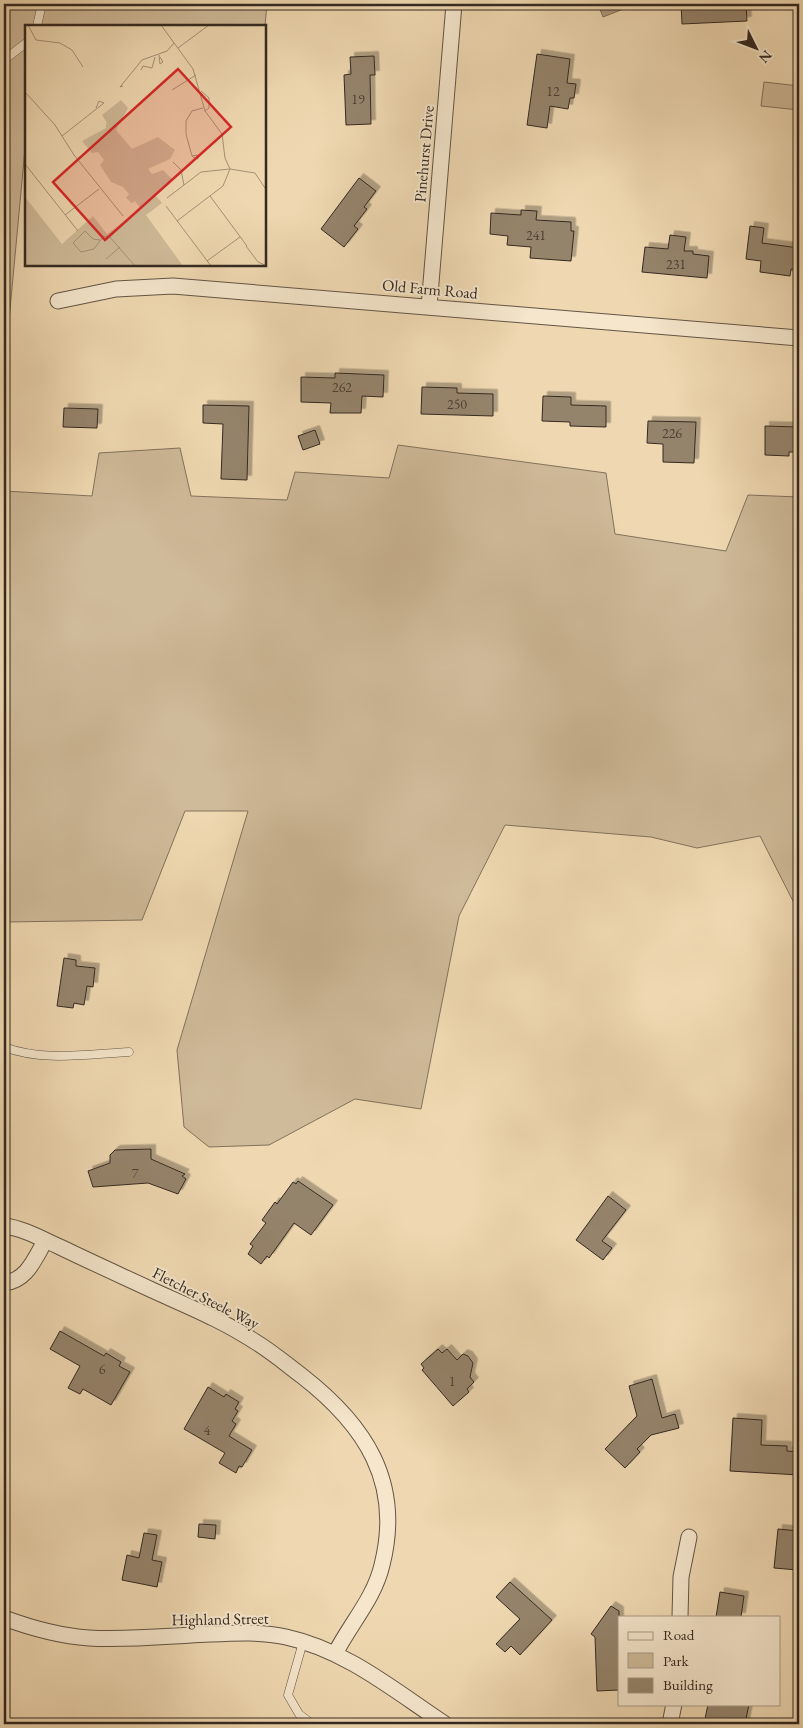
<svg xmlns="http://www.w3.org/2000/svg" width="803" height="1728" font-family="'EB Garamond',serif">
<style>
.green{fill:#cfba99;stroke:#82725d}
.water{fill:#af9c80;stroke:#7e6e5a}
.building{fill:#95846c;stroke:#342921;filter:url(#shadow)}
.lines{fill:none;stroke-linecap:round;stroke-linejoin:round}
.lane-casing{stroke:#635545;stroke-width:9}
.street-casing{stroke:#635545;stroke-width:17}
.lane{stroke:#f5e6cc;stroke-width:8}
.street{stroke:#f5e6cc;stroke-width:15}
.labels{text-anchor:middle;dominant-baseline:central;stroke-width:4;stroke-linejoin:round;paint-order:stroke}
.number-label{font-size:14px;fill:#4c4034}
.street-label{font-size:16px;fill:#342921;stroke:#f5e6cc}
.inset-road{fill:none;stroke:#a49277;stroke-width:1}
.view{fill:#d62828;fill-opacity:0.15;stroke:#d62828;stroke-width:2.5}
.inset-edge{fill:none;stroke:#342921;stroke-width:2.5}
</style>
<defs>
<filter id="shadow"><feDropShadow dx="4.5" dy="-4.5" stdDeviation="0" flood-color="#0004"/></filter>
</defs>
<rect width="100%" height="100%" fill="#efd8b1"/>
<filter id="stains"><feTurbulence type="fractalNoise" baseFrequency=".004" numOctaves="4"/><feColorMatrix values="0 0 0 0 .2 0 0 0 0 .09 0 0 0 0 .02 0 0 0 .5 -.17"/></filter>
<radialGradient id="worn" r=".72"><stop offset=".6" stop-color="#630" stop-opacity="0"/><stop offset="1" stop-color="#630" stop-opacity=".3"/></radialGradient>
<!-- green -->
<path class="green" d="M4,4H267L265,26H26V138L4,374Z
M764,82L799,86V110L761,106Z
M398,445L606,473L615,534L726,551L748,495L799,497V913L760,836L697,848L651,837L505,825L459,916L421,1109L355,1099L269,1145L209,1147L184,1127L177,1050L248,811H185L142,920L5,922L4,860V491L92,496L99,453L180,448L191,496L287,500L295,472L389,478Z"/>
<!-- water -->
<path class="water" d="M598,4H630L631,6L603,17Z"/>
<!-- building -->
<path class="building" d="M681,4H746L747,21L682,24Z
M537,54L570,59L567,83L576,84L574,98H570L568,109L550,106L547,128L527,125Z
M374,56L375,75H370L371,124L346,125L344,75L351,74L350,57Z
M359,178L376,191L364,207L367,209L354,226L358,229L344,247L321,229Z
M521,210L537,211L536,220L571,222V231H574L571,261L530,258L531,247L507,245L508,236L490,234L491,213L521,215Z
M750,226L764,228L762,243L799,248V270L791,269L790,276L760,272L761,261L746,259Z
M670,235L686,237L684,251H693V254L709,256L707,278L642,272L645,247L668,249Z
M335,373L384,375L383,397L362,396L361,413H330L331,403L301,402V377L335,378Z
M422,387L457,388V393L493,394V416L421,414Z
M543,396L571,397V405L606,406V427L570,426V422L542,421Z
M203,405L249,406L247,480L221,479L223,424L203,423Z
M64,408L98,409L97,428L63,427Z
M648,421L696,422L694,463L663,462V444L647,443Z
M765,426L799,427V452H789V456L765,455Z
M315,430L320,444L303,450L298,436Z
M64,958L76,960V966L95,968L93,987L87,986L84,1005L74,1003L73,1008L57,1006Z
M151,1149V1159L185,1174L182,1176L186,1179L178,1194L148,1183L93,1187L88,1171L110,1163V1155L115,1150Z
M298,1181L333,1205L311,1235L294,1223L269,1258L267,1256L261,1264L248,1254L253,1246L250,1244L266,1223L262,1220L275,1202L277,1204L293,1182L296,1184Z
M608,1196L626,1210L602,1241L612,1248L603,1260L576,1240Z
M60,1331L104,1356L106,1353L121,1362L119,1366L130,1372L111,1405L83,1389L80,1394L68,1388L80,1366L50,1349Z
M438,1349L442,1353L447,1349L457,1360L463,1354L468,1356L473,1363L470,1377L474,1382L467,1389L469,1392L453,1406L422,1370L424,1368L421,1364Z
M652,1379L662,1418L675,1414L679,1428L651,1435L637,1449L640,1452L625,1468L605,1449L637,1416L629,1386Z
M208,1387L224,1397L226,1394L239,1402L235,1409L238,1411L232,1421L236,1424L229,1436L252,1450L242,1467L239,1466L236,1473L219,1463L225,1453L184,1429Z
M733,1418L762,1420L761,1445L787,1446V1451L799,1452V1475L730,1471Z
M199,1524L216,1525L215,1539L198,1537Z
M778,1529L799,1531L798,1570L774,1568Z
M144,1533L157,1535L152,1560L162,1562L157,1587L122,1580L127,1555L139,1558Z
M510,1582L552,1620L520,1655L511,1646L505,1652L496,1644L520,1619L496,1597Z
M720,1592L744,1596L741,1617H716Z
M611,1606L619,1611V1690L597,1691L595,1637L591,1634Z
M708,1704H749L745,1724H704Z"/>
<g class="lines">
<!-- lane casing -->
<g class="lane-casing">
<path id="lane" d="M37,26L42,4
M4,60L26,43
M4,1047C44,1062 87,1054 129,1052
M303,1642L288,1695L299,1714L312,1724"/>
</g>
<!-- street casing -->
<g class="street-casing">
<path id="street" d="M58,301L116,289L173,286L799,338
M429,307L454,4
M4,1226C23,1228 42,1239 60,1247C91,1262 122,1276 152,1290C187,1306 222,1320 254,1341C271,1351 286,1364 302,1376C365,1425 403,1482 382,1565C374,1599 350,1624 335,1654
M4,1283C27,1281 35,1258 45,1241
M680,1617L681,1577L689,1537
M4,1618C31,1628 60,1636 89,1638C122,1640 157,1637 191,1635C222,1634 255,1630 286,1637C346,1650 395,1691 445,1724
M670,1724L674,1704"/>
</g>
<!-- lane -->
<use href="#lane" class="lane"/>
<!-- street -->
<use href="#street" class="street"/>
</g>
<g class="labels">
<!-- number labels -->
<g class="number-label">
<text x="553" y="91">12</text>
<text x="358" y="99">19</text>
<text x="536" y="235">241</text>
<text x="676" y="264">231</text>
<text x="342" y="387">262</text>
<text x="457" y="404">250</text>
<text x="672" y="433">226</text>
<text x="135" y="1173">7</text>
<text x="102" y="1369">6</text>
<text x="452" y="1381">1</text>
<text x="207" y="1430">4</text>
</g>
<!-- street labels -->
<g class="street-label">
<text transform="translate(424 154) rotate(-85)">Pinehurst Drive</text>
<text transform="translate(430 289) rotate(5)">Old Farm Road</text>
<text transform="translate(206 1298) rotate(27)">Fletcher Steele Way</text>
<text transform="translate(220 1619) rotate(-1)">Highland Street</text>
</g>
</g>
<!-- overview -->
<g transform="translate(25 25)">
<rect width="241" height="241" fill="#efd8b1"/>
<path d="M96,75L103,83L91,105L107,124L133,112L150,125L145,134L123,144L127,149L138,145L147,154L130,170L137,178L121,190L158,241H0V172L37,219L68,191L82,209L116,184L110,176L107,178L101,173L104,169L98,162L86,157L75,140L79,135L73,127L67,128L57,116L81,103V97L84,101L77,90Z" fill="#cfba99"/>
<path class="inset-road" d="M3,0L11,15L35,18L47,25L58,42M136,0L168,44L180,86L197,109L200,133L205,144M153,23L184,0M134,30L135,39L138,37L135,32M116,45L118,41L127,43L130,32M98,61L95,62L117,35L142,26L149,18M147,65L171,50M176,66L184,73V83L180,86M0,67L30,100L49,130L98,191M37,111L79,78L74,76L71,83M167,131L172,130L173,134L168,132L167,131L162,113L161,109V96L167,86L178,83M148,137L156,145L159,160M0,139L53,206M185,171L222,221M142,173L176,147L205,144L230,148L242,166M141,181L186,241M40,190L74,164M152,196L198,161L205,144M75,215L68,214L60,206L48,218L56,227L69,224L78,212L84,211L110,241M221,221L233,237L242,241M81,234L95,222M182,236L215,212"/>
<path class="view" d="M153,44L206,102L80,215L28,157Z"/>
<rect width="241" height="241" class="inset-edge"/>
</g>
<!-- margin -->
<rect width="803" height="1728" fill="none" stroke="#efd8b1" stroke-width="20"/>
<rect x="5" y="5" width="793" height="1718" fill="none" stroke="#342921" stroke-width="2.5"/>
<rect x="10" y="10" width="783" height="1708" fill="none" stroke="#342921"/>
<!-- legend -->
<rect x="618" y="1616" width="162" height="90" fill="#f5e6cc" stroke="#a89a88"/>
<rect x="628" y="1632" width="25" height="8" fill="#f5e6cc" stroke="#a89a88"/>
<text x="663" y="1640" font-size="15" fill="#342921">Road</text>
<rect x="628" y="1653" width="25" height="15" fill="#cfba99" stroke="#a89a88"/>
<text x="663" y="1666" font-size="15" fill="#342921">Park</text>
<rect x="628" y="1678" width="25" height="15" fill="#95846c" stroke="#a89a88"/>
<text x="663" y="1690" font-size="15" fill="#342921">Building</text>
<!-- north arrow -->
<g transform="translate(756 48) rotate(132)" stroke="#f5e6cc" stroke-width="4" paint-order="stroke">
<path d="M0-4L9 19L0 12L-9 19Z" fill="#342921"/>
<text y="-8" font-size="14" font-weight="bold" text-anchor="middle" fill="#342921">N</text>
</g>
<rect width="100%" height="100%" filter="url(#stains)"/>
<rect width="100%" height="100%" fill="url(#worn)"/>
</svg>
